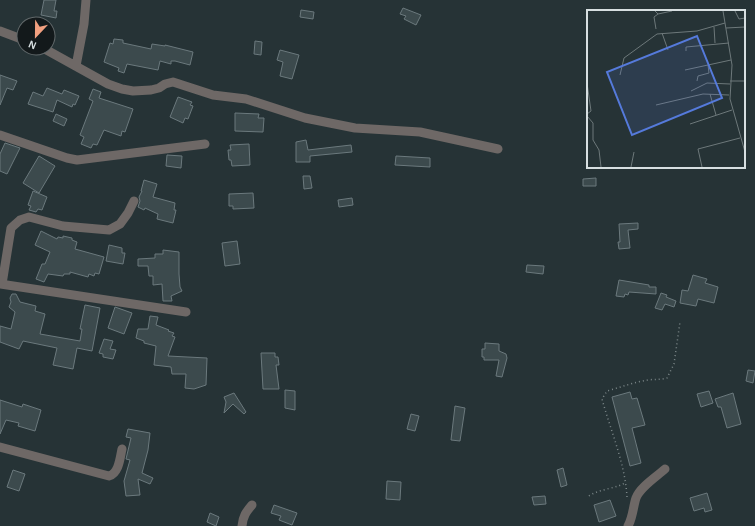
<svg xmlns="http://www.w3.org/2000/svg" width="755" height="526" font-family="'Alegreya Sans',sans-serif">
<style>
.building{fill:#3c4a4d;stroke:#6b797d}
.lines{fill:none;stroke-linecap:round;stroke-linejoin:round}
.path{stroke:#7c8789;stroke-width:1.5;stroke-dasharray:1 3;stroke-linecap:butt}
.street{stroke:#6e6866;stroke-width:9}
.inset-road{fill:none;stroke:#6d787a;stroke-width:1}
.view{fill:#557adb;fill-opacity:0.15;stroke:#557adb;stroke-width:2}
.inset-edge{fill:none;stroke:#d7dfe1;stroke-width:2}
</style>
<rect width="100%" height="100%" fill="#263336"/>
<!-- building -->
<path class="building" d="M44,0H56L54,11H57L56,18L41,15Z
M403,8L421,15L416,25L404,19L406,16L400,14Z
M301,10L314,12L313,19L300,17Z
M114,39L123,40V43L151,49L152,44L165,46V45L193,52L190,65L175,61H171V64L160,61L158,70L127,64L124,73L118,71L119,68L104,62L110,43L113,44Z
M255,41L262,42L261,55L254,54Z
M280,50L299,55L292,79L280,76L283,62L277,60Z
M0,75L17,81L13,90L7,88L0,105Z
M47,88L62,94L64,90L79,96L75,105L73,104L72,107L57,100L53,112L28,104L33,92L43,96Z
M93,89L101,92L99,98L133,109L125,132L122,131L121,136L104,130L97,145L93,144L91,148L81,144L84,137L80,135L93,101L89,99Z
M178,97L192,102L190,105L193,106L188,119L185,118L183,123L170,117Z
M235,113L259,114L258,118H264L263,132L235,131Z
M56,114L67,119L64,126L53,121Z
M306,140L308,150L351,145L352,152L310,156V162H296V142Z
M5,143L20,148L7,174L0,171V154Z
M249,144L250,165L232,166L231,160H229L228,150H231L230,145Z
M167,155L182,156L181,168L166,166Z
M39,156L55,166L39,193L23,183Z
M396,156L430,158V167L395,165Z
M303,176H310L312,188L304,189Z
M596,178V186H583V179Z
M144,180L157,184L153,197L175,203L174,210H176L173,223L157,219L158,214L145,208L144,210L138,207L140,201L139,197L142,191H141Z
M33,191L47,197L42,210L38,209L36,212L29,210L31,206L28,205Z
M253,193L254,208L233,209V206H229V194Z
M352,198L353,205L339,207L338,200Z
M638,223V229L628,230L630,248L619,249L618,242H620L619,224Z
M41,231L57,239L58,237L63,238V236L72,238V240L77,242L75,249L104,257L99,274L95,273L94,276L89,274L88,277L70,272V274H64L63,276L48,274L44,282L36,279L42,264H45L50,252L35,245Z
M237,241L240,264L225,266L222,243Z
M109,245L122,248V253H125L123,264L106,261Z
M163,250L179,252V274L180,287L182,291L171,296L172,301H163L162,284L153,285V276H149L148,266H138V259L155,258V254H163Z
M527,265L544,266L543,274L526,272Z
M693,275L707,279L705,283L718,287L714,303L698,299L696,306L680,303L682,290L688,291Z
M619,280L649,285V287H656V294L629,292L628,295L625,294L624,297L616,296Z
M661,293L667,295L666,297L676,301L674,307L665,304L662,310L655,308Z
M12,294H16L20,302L36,306L35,311L45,314L40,334L80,341L82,329H80L85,305L100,308L92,351L77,348L73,369L53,365L57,348L23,341L19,349L0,342V326L11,329L15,312L9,307L11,302L10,298Z
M115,307L132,313L124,334L108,328Z
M150,316L158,317L156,325L169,330L168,331L174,333L172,336L175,337L168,356L207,358L206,385L194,389L185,388L186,374H172L171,367L154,365L156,346L144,343V341L136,338L138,329H148Z
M104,339L113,341L110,349L116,350L113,359L103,357V354L99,353Z
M485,343L499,344V351L506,354L507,358L502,377L496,376L499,360H484V357H482V349H485Z
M261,353H275V357H278L279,365H276L279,389H263Z
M748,370L755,371L753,383L746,381Z
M285,390L295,391V410L285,408Z
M709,391L713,403L701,407L697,394Z
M630,392L632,399L637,398L645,425L632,428L641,463L630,466L612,397Z
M234,393L246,412L244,414L233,404L224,413L226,402L224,397Z
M733,393L741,424L727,428L721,407H718L715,399Z
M0,400L22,407L23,404L41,410L35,431L18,426L19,423L6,420L0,434Z
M455,406L465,408L460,441L451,440Z
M411,414L419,416L415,431L407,429Z
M128,429L150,433L148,450L142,473L153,478L150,484L138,479L140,495L126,496L124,481L130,460L126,459L131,438L126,437Z
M563,468L567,485L561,487L557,470Z
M13,470L25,474L19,491L7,487Z
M387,481L401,482L400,500L386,499Z
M707,493L712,510L705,512L704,508L694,511L690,498Z
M545,496L546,504L534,505L532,497Z
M610,500L616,516L599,522L594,505Z
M274,505L297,513L292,525L279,520L281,516L271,513Z
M210,513L219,517L216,526L207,522Z"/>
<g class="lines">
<!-- path -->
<path class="path" d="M589,496C598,489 620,488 626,482
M627,497C625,463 611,432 602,399L607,391C621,387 635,382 648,380C655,379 661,380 667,378L674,364L680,322"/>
<!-- street -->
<path class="street" d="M0,31L24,40
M43,48L108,84L122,89L133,91L151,90L159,88L165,84L173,82L213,95L246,99L305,118L355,128L420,132L498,149
M76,66L84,24L86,0
M0,135L67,158L77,160L205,144
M0,284L186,312
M2,284L11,228L20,220L29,217L63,226L109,230L120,224L128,213L134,201
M0,447L109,476C119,473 120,458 122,449
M242,526C243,516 246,512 252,505
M628,526C633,517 633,507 636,498C640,487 656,477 665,469"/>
</g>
<!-- overview -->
<g transform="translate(587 10)">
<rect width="158" height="158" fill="#263336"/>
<path class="inset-road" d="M68,1L71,4L85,1M136,1L145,55L143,89L158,142M148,1L152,9L158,8M127,17L128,33M139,18L158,17M69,19L67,7L71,4M75,23L81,40M99,41V37L142,33M98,60L144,50M33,65L37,48L70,24L110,21L138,13M110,71L111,66L122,63L121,55M143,71H158M0,73L4,101L0,104M104,81L120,73L143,74M123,84L129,105M69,95L116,84L142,85M0,106L6,113V130L12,140L14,157M103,114L145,100M44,157L47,142M115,157L111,139L153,128"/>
<path class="view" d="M110,26L135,88L45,125L20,62Z"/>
<rect width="158" height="158" class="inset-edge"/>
</g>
<!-- north arrow -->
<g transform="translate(36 36) rotate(202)"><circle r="19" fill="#13191b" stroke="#61686a"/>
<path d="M0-3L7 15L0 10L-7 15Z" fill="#f2a080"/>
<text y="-6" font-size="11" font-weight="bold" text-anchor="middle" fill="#d7dfe1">N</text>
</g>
</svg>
